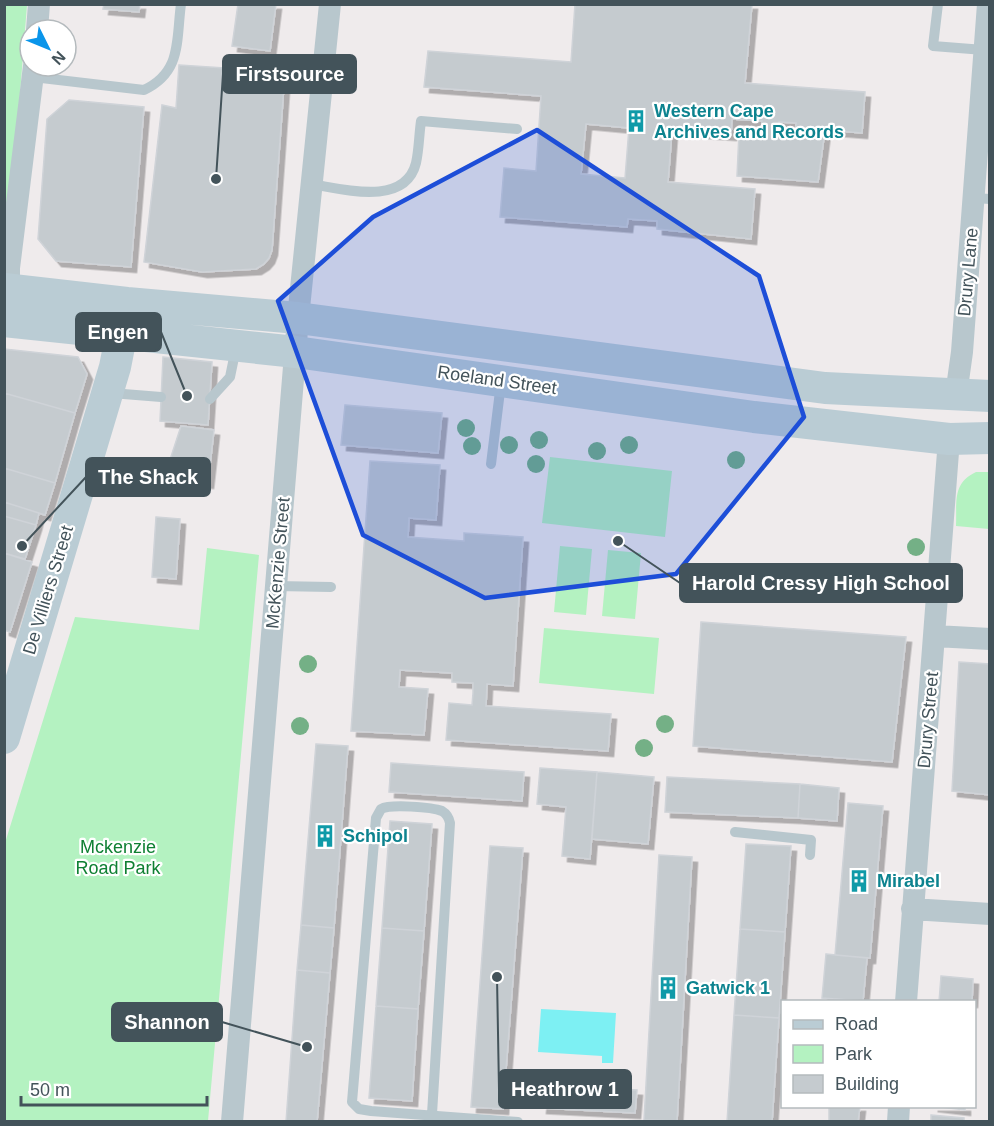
<svg xmlns="http://www.w3.org/2000/svg" width="994" height="1126" font-family="Arial,sans-serif">
<style>
.green{fill:#b4f2c1}
.water{fill:#7df0f3}
.building{fill:#c5cbcf;stroke:#cfd3d8;stroke-width:1.5;fill-rule:evenodd;filter:url(#shadow)}
.lines{fill:none;stroke-linecap:round;stroke-linejoin:round}
.lane{stroke:#b8c7cd;stroke-width:10}
.street{stroke:#b8c7cd;stroke-width:22}
.secondary{stroke:#baccd4;stroke-width:32}
.tree{fill:#74b086}
.marked{fill:#1d4ed8;fill-opacity:0.2;stroke:#1d4ed8;stroke-width:4.5;stroke-linejoin:round}
.labels{text-anchor:middle;dominant-baseline:central;stroke-width:4.5;stroke-linejoin:round;paint-order:stroke}
.culture-label{font-size:18px;font-weight:bold;fill:#0d838f;stroke:#fff;text-anchor:start}
.street-label{font-size:18px;fill:#43535a;stroke:#fff}
.park-label{font-size:18px;fill:#0f8033;stroke:#fff}
.leader{fill:none;stroke:#43535a;stroke-width:2}
.callout-dot{fill:#43535a;stroke:#fff;stroke-width:2}
.callout{fill:#43535a;stroke:#43535a;stroke-width:2}
.callout-label{font-size:20px;text-anchor:middle;font-weight:bold;fill:#fff}
</style>
<defs>
<filter id="shadow"><feDropShadow dx="5.5" dy="5.5" stdDeviation="0" flood-color="#0004"/></filter>
</defs>
<rect width="100%" height="100%" fill="#efebec"/>
<!-- green -->
<path class="green" d="M5,5H27L10,220L5,235Z
M550,457L672,471L665,537L542,523Z
M976,472H989V529L956,526C957,502 952,483 976,472Z
M560,546L592,549L586,615L554,612Z
M207,548L259,555L208,1121H5V843L75,617L199,630Z
M608,550L641,553L635,619L602,616Z
M544,628L659,638L654,694L539,683Z"/>
<!-- water -->
<path class="water" d="M541,1009L616,1013L613,1063H602V1056L538,1052Z"/>
<!-- building -->
<path class="building" d="M104,4H140L139,12L103,9Z
M238,4H276L270,51L232,46Z
M575,4H752L745,83L865,92L862,133L825,130L818,182L737,176L739,133L761,135L762,121L732,119L731,135L672,131L668,182L755,189L751,239L657,229V221L628,219L627,227L500,217L504,168L536,171L541,96L424,87L428,51L571,62ZM779,122L796,123L795,136L778,135ZM586,124L629,128L625,178L581,174Z
M179,65L285,72L272,250L269,258L264,264L256,269L202,272L144,262L162,105L176,108Z
M69,100L144,107L131,267L56,261L38,239L47,119Z
M4,349L78,357L87,374L75,413L4,393Z
M163,357L212,362L208,425L160,421Z
M4,393L75,413L55,483L4,468Z
M345,405L442,413L438,453L341,445Z
M181,426L214,430L208,483L164,478Z
M370,461L440,465L436,520L409,518L408,537L464,541V533L523,537L513,686L487,684L486,706L611,714L608,751L446,740L449,703L472,705L473,693V683L452,682V673L400,670L399,687L428,689L424,735L351,731Z
M4,468L55,483L45,515L4,502Z
M4,502L39,513L36,525L4,516Z
M4,516L36,525L25,559L4,553Z
M156,517L180,519L176,579L152,577Z
M4,553L32,562L10,632L4,630Z
M701,622L906,637L892,762L693,746Z
M959,662L990,664V795L952,791Z
M316,744L348,746L334,928L301,925Z
M391,763L524,772L522,801L389,792Z
M540,768L597,772L590,859L562,856L566,807L537,804Z
M597,772L654,777L648,844L592,839Z
M667,777L800,784L798,818L665,812Z
M800,784L839,788L837,821L798,818Z
M848,803L883,806L870,958L835,955Z
M390,821L432,824L424,931L382,928Z
M746,844L791,846L785,932L740,929Z
M490,846L523,848L503,1109L471,1107Z
M659,855L692,857L677,1121L644,1120Z
M301,925L334,928L330,973L297,970Z
M382,928L424,931L418,1009L376,1006Z
M740,929L785,932L779,1018L734,1015Z
M826,954L867,958L863,1001L822,998Z
M297,970L330,973L317,1122H286Z
M941,976L973,979L972,1002H939Z
M836,999L863,1001L869,1002H836Z
M376,1006L418,1009L412,1101L369,1098Z
M734,1015L779,1018L772,1122H727Z
M544,1085L637,1090L635,1113L541,1108Z
M829,1106H860L858,1122H829Z
M932,1106H965V1110Z
M931,1115L964,1118V1122H931Z"/>
<g class="lines">
<!-- lane -->
<path class="lane" d="M938,4L933,46L984,50
M33,77L144,90C182,72 176,41 181,4
M311,184C343,189 405,207 416,163C419,150 419,135 421,121L517,129
M974,198L990,199
M111,393L161,397
M210,399L230,377L236,348
M491,464L501,383
M276,586L331,587
M735,832L811,840L810,855
M431,1122L432,1114L450,823C449,818 447,814 442,811C432,807 390,804 381,809L376,818L352,1102L359,1109L371,1111L518,1122"/>
<!-- street -->
<path class="street" d="M37,30L39,4
M9,303V268L34,66
M956,395L962,352L988,4
M935,636L990,639
M912,909L990,914
M906,1002L949,439
M232,1122L298,318L330,4
M898,1122L899,1106"/>
<!-- secondary -->
<path class="secondary" d="M4,289L127,303L298,318L825,388L990,396
M4,321L296,352L754,417L949,439L990,438
M4,738L115,367L125,316"/>
</g>
<!-- trees -->
<g class="tree">
<circle cx="466" cy="428" r="9"/>
<circle cx="539" cy="440" r="9"/>
<circle cx="509" cy="445" r="9"/>
<circle cx="629" cy="445" r="9"/>
<circle cx="472" cy="446" r="9"/>
<circle cx="597" cy="451" r="9"/>
<circle cx="736" cy="460" r="9"/>
<circle cx="536" cy="464" r="9"/>
<circle cx="916" cy="547" r="9"/>
<circle cx="308" cy="664" r="9"/>
<circle cx="665" cy="724" r="9"/>
<circle cx="300" cy="726" r="9"/>
<circle cx="644" cy="748" r="9"/>
</g>
<!-- marked area -->
<path class="marked" d="M537,130L759,276L804,417L676,574L485,598L363,535L278,301L373,217Z"/>
<!-- icons -->
<defs>
<g id="building-bare" transform="scale(1.8)"><path d="M-4-6H4V6H1V3H-1V6H-4ZM-2.5-4.3h1.7v1.8h-1.7ZM.8-4.3h1.7v1.8H.8ZM-2.5-1h1.7V.8h-1.7ZM.8-1h1.7V.8H.8Z" fill="#0f9aa8" stroke="#fff" stroke-width="2.5" paint-order="stroke"/></g>
</defs>
<g fill-rule="evenodd">
<use href="#building-bare" x="636" y="121"/>
<use href="#building-bare" x="325" y="836"/>
<use href="#building-bare" x="859" y="881"/>
<use href="#building-bare" x="668" y="988"/>
</g>
<g class="labels">
<!-- culture labels -->
<g class="culture-label">
<text x="654" y="111">Western Cape<tspan x="654" dy="21">Archives and Records</tspan></text>
<text x="343" y="836">Schipol</text>
<text x="877" y="881">Mirabel</text>
<text x="686" y="988">Gatwick 1</text>
</g>
<!-- street labels -->
<g class="street-label">
<text transform="translate(968 272) rotate(-85)">Drury Lane</text>
<text transform="translate(497 380) rotate(8)">Roeland Street</text>
<text transform="translate(278 563) rotate(-85)">McKenzie Street</text>
<text transform="translate(48 590) rotate(-73)">De Villiers Street</text>
<text transform="translate(928 720) rotate(-85)">Drury Street</text>
</g>
<!-- park labels -->
<g class="park-label">
<text x="118" y="847">Mckenzie<tspan x="118" dy="21">Road Park</tspan></text>
</g>
</g>
<!-- callouts -->
<path class="leader" d="M216 179L223 74M187 396L161 332M22 546L86 477M618 541L680 583M307 1047L222 1022M497 977L499 1089"/>
<g class="callout-dot">
<circle cx="216" cy="179" r="6"/>
<circle cx="187" cy="396" r="6"/>
<circle cx="22" cy="546" r="6"/>
<circle cx="618" cy="541" r="6"/>
<circle cx="307" cy="1047" r="6"/>
<circle cx="497" cy="977" r="6"/>
</g>
<g class="callout">
<rect x="223" y="55" width="133" height="38" rx="6"/>
<rect x="76" y="313" width="85" height="38" rx="6"/>
<rect x="86" y="458" width="124" height="38" rx="6"/>
<rect x="680" y="564" width="282" height="38" rx="6"/>
<rect x="112" y="1003" width="110" height="38" rx="6"/>
<rect x="499" y="1070" width="132" height="38" rx="6"/>
</g>
<g class="callout-label">
<text x="290" y="81">Firstsource</text>
<text x="118" y="339">Engen</text>
<text x="148" y="484">The Shack</text>
<text x="821" y="590">Harold Cressy High School</text>
<text x="167" y="1029">Shannon</text>
<text x="565" y="1096">Heathrow 1</text>
</g>
<!-- border -->
<rect width="994" height="1126" fill="none" stroke="#43535a" stroke-width="12"/>
<!-- legend -->
<rect x="781" y="1000" width="195" height="108" fill="#ffffff" stroke="#b4babd" stroke-width="1.5"/>
<rect x="793" y="1020" width="30" height="9" fill="#baccd4" stroke="#b4babd" stroke-width="1.5"/>
<text x="835" y="1030" font-size="18" fill="#43535a">Road</text>
<rect x="793" y="1045" width="30" height="18" fill="#b4f2c1" stroke="#b4babd" stroke-width="1.5"/>
<text x="835" y="1060" font-size="18" fill="#43535a">Park</text>
<rect x="793" y="1075" width="30" height="18" fill="#c5cbcf" stroke="#b4babd" stroke-width="1.5"/>
<text x="835" y="1090" font-size="18" fill="#43535a">Building</text>
<!-- north arrow -->
<g transform="translate(48 48) rotate(133)"><circle r="28" fill="#ffffff" stroke="#b4babd" stroke-width="1.5"/>
<path d="M0-4.5L10 22L0 15L-10 22Z" fill="#0a95ea"/>
<text y="-9" font-size="16" font-weight="bold" text-anchor="middle" fill="#43535a">N</text>
</g>
<!-- scale -->
<path d="M21 1096v9h186v-9" fill="none" stroke="#43535a" stroke-width="3"/>
<text x="30" y="1096" font-size="18" fill="#43535a" stroke="#ffffff" stroke-width="4.5" paint-order="stroke">50 m</text>
</svg>
